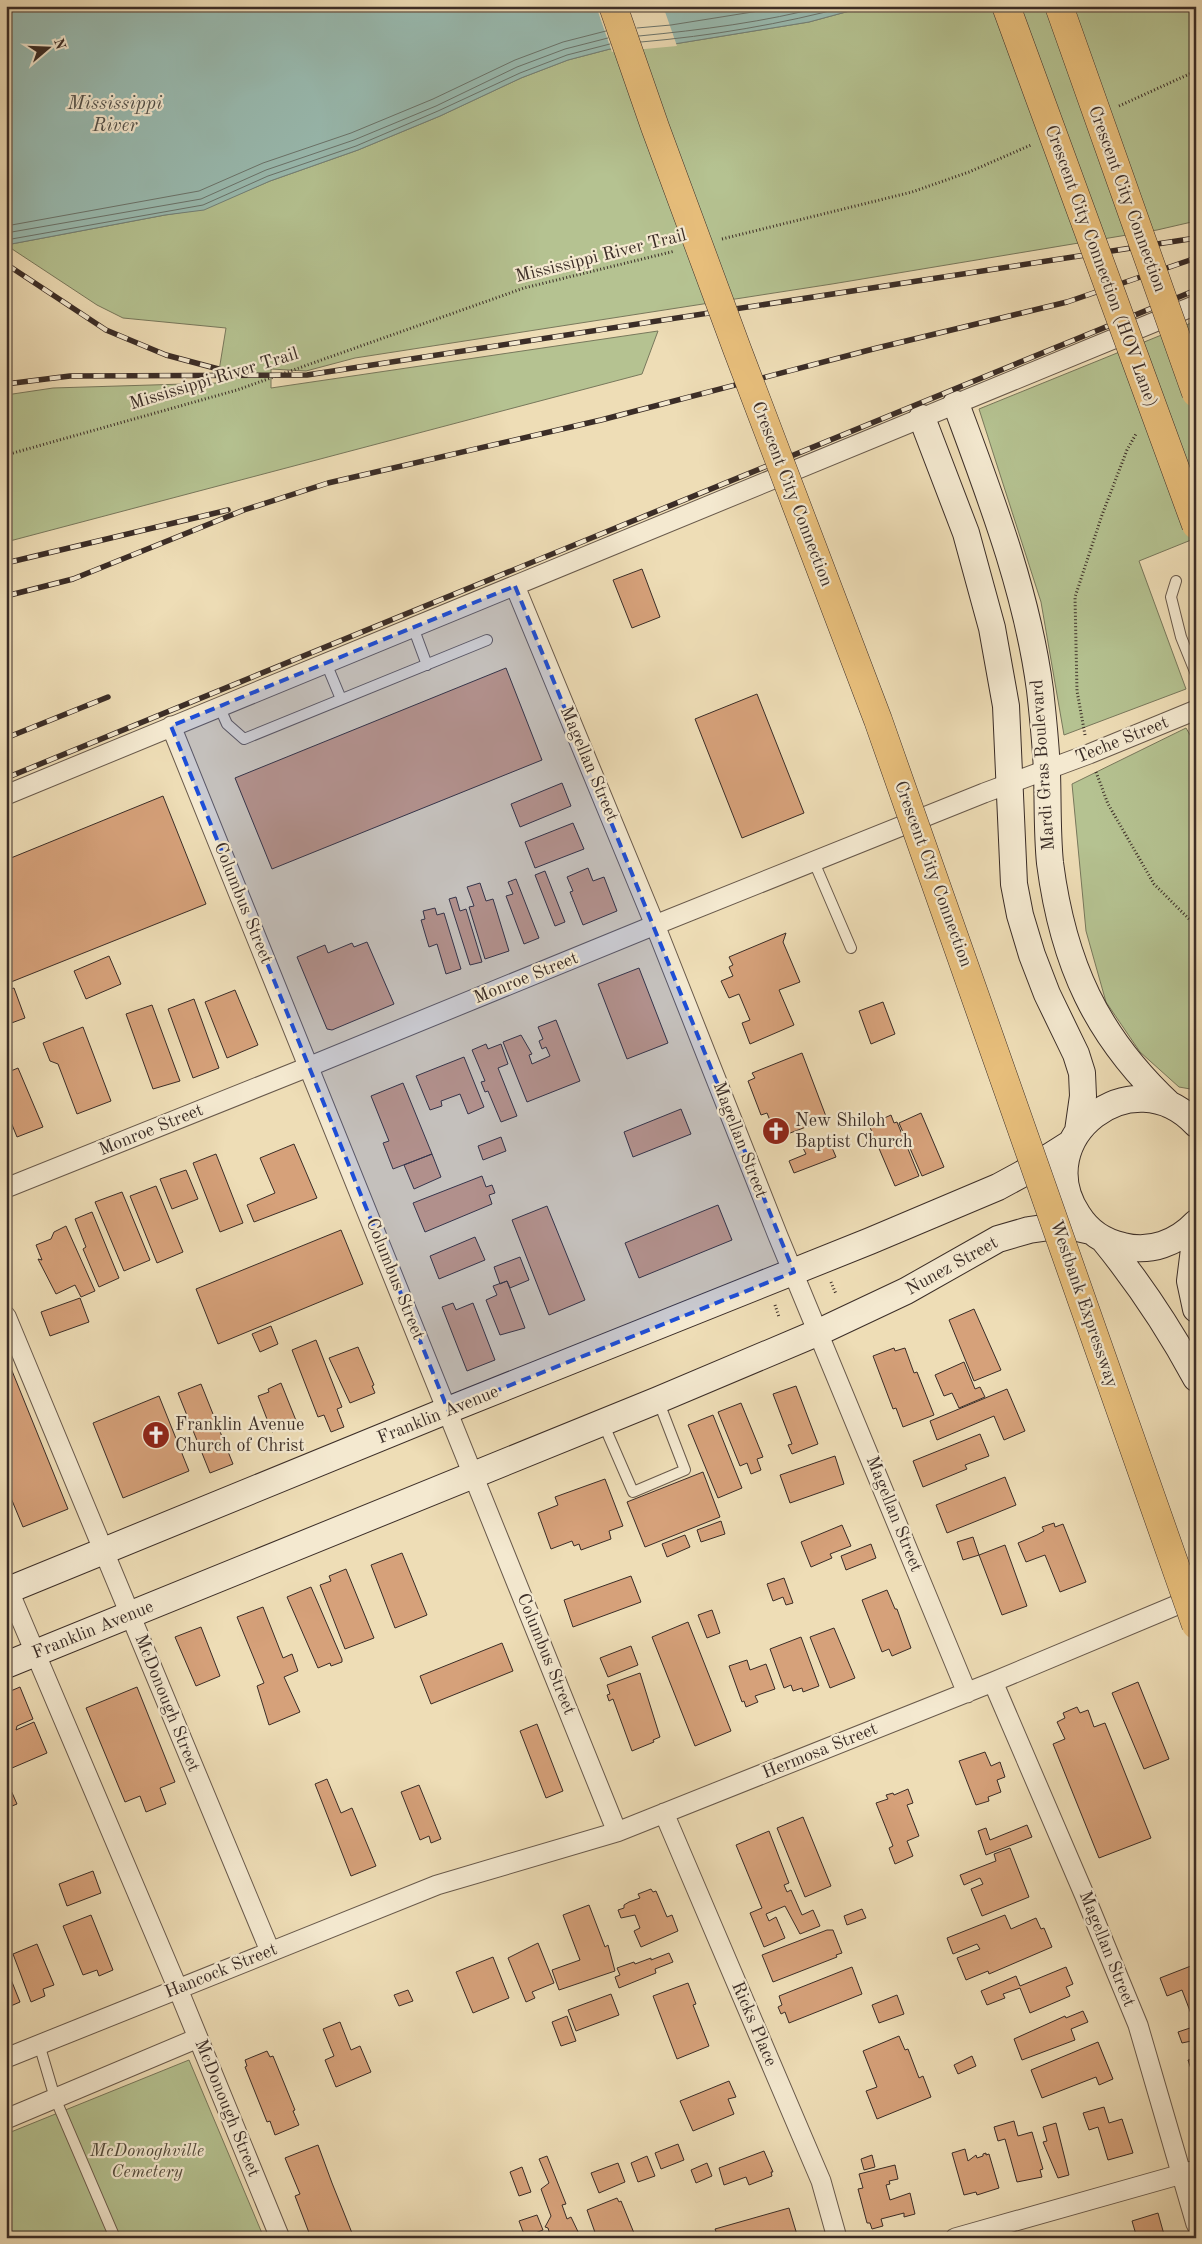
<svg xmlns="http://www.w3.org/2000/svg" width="1202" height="2244" font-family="'Old Standard TT',serif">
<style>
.green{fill:#b5c291;stroke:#78785c}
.water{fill:#99bbb1;stroke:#73827a}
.pier{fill:#eeddb6}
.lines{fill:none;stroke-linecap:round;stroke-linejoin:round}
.shore{stroke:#6a746c;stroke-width:1}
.building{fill:#d6a17a;stroke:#3b2d27}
.lane-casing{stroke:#68594b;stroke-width:12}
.street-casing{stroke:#68594b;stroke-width:21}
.secondary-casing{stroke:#3b2d27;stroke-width:28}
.path{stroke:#3b2d27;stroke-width:3;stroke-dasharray:1 2.5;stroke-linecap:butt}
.lane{stroke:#f4e9d0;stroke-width:10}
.street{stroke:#f4e9d0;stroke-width:19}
.secondary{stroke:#f4e9d0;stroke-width:26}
.rail-casing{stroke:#3b2d27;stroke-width:5.5}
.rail{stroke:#f4e9d0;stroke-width:4;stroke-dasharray:11;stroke-linecap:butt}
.highway-bridge-casing{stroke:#3b2d27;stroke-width:29;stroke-linecap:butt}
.highway-bridge{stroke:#e7be7b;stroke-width:28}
.marked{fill:#1d4ed8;fill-opacity:0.2;stroke:#1d4ed8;stroke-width:4;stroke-dasharray:10 6;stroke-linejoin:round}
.labels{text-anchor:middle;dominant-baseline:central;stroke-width:4.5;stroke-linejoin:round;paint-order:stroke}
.street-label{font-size:18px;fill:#3b2d27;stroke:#f4e9d0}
.poi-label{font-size:18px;fill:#3b2d27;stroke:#f4e9d0;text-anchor:start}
.park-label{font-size:18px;font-style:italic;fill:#534b3c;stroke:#f4e9d0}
.water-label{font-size:19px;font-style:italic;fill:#52504a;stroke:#f4e9d0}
</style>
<rect width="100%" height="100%" fill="#eeddb6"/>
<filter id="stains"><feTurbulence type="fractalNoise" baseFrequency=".004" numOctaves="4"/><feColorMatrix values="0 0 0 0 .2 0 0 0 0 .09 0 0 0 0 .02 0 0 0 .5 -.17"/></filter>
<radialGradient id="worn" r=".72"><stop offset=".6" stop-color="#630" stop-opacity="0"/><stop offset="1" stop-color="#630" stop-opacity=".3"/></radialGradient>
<!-- green -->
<path class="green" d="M868,6H1196V221L1157,230L832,284L355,358L306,371L271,369V388L658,331L642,374L6,542V395L53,388L217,383L226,328L123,318L97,305L6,245L165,215L204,209L270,181L358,150L440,116L521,78L568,60L610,49L674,44L809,22Z
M1196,321V538L1139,561L1186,689L1064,735L1041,602L979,409Z
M1186,728L1196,745V1090L1179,1087L1140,1052L1106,1002L1086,931L1072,784Z
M189,2060L264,2238H6V2134Z"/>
<!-- water -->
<path class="water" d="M6,6H868L809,22L674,44L610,49L568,60L521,78L440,116L358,150L270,181L204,210L165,215L6,245Z"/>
<!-- pier -->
<path class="pier" d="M596,6H663L677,46L612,52Z"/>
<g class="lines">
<!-- shore -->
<path class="shore" d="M637,28L671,25L790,6
M639,36C701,30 765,22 825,6
M641,42C711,36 782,24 849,6
M6,226L199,191L263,163L351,133L433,99L515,60L563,42L606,31
M6,233L201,199L266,170L354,140L436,106L517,67L565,49L608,38
M6,240L203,205L268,176L356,146L438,111L520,73L567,55L610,44"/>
</g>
<!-- building -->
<path class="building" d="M642,569L660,617L632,628L613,580Z
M506,668L542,760L272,869L235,778Z
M757,694L804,813L742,838L695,719Z
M562,783L571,806L520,827L511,804Z
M163,796L206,904L6,984V860Z
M573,823L584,849L535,868L525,842Z
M588,868L593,881L604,877L617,911L583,925L570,892L573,891L567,877Z
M545,871L565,922L555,926L535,875Z
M516,879L539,938L524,944L506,896L513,894L508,882Z
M480,883L486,901L493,899L509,951L485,959L469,907L474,906L467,887Z
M456,897L460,911L466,909L482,962L470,965L449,899Z
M435,908L437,915L444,913L461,969L446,974L437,944L429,947L421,920L425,919L423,911Z
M786,933L783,942L800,982L779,990L794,1025L750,1044L742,1023L750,1020L739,994L729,998L721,981L733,976L729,967L733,965L729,957Z
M367,942L394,1004L332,1030L327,1029L297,957L325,945L328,953L352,943L354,947Z
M109,956L121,984L86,999L74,971Z
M639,968L668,1043L627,1059L598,984Z
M14,988L25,1018L6,1025V991Z
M235,990L258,1045L227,1058L205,1002Z
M194,999L219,1068L193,1078L168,1009Z
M883,1002L895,1034L871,1044L859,1011Z
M152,1005L180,1081L153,1089L126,1014Z
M556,1020L580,1081L527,1102L503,1042L521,1035L532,1054L529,1055L532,1064L550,1056L546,1047L542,1049L539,1041L543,1039L538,1027Z
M83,1027L111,1101L77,1114L58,1064L50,1061L43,1043Z
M486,1044L488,1049L501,1044L508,1064L498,1068L517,1116L501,1122L488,1091L485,1092L481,1082L485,1081L472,1050Z
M802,1053L827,1119L777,1138L767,1113L761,1115L748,1081L755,1078L752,1073Z
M464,1057L484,1107L468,1114L460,1094L441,1101L442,1106L430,1110L416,1076Z
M18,1068L43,1127L17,1137L6,1110V1073Z
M403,1083L432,1154L393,1169L383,1143L389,1141L371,1096Z
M681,1109L691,1134L633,1157L624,1132Z
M921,1113L944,1167L922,1176L899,1123Z
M891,1115L894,1123L897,1122L919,1176L895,1186L869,1125Z
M501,1137L506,1151L483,1160L478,1146Z
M828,1138L836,1157L794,1173L789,1161L806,1154L803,1148Z
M294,1144L317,1198L254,1222L247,1205L275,1193L260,1158Z
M216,1154L243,1223L220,1232L193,1163Z
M432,1154L441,1177L414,1189L404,1165Z
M186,1170L198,1199L172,1209L160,1179Z
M482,1176L486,1187L492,1185L495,1193L489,1195L492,1204L425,1232L413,1203Z
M156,1186L183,1252L157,1263L130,1196Z
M122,1192L150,1260L124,1271L95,1202Z
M718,1205L732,1240L639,1278L625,1243Z
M547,1206L585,1300L549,1315L512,1220Z
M92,1212L119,1278L99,1287L83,1249L86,1247L75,1219Z
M66,1226L95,1291L81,1297L75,1285L56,1294L38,1259L42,1260L36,1245L51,1239L54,1232Z
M341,1230L363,1284L218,1344L196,1289Z
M475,1237L485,1260L439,1279L430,1256Z
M520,1257L529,1280L510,1288L507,1281L500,1284L494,1267Z
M507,1281L525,1328L500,1335L486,1300L497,1295L493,1286Z
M80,1298L89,1322L50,1336L41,1312Z
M453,1303L456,1310L473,1303L495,1360L467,1371L442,1307Z
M974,1309L1001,1370L974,1381L949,1320Z
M271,1326L278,1344L260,1352L252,1334Z
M316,1340L342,1407L337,1409L344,1427L331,1432L324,1415L318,1417L292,1350Z
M358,1347L374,1385L372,1386L375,1393L350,1403L329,1358Z
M894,1348L895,1351L905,1348L914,1373L917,1372L934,1415L903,1427L896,1408L893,1409L873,1356Z
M6,1356L68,1509L23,1527L6,1486Z
M964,1362L975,1389L980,1387L985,1397L959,1408L952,1393L944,1396L935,1375Z
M281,1383L297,1423L272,1432L258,1396L269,1392L268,1389Z
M201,1384L233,1464L210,1473L178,1393Z
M796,1386L818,1444L792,1454L788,1445L792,1444L773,1394Z
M1007,1389L1025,1431L1004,1440L994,1416L937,1440L930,1421Z
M159,1396L189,1471L123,1498L93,1423Z
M741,1403L763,1457L757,1459L761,1470L751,1474L747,1463L740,1466L718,1412Z
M713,1415L742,1488L718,1498L688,1425Z
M980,1434L989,1456L965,1465L967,1469L923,1487L913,1461Z
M835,1456L844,1484L790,1503L780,1475Z
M703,1472L720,1517L645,1547L627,1502Z
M1005,1477L1016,1505L947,1533L936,1505Z
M605,1479L623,1526L609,1531L611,1539L581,1550L579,1544L574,1546L572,1541L551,1549L538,1513L558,1505L555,1497Z
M721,1521L725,1534L701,1542L697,1530Z
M1054,1523L1055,1527L1063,1524L1086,1582L1060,1592L1045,1555L1026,1562L1018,1543L1037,1535L1044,1531L1042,1527Z
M842,1525L851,1546L830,1554L832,1558L811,1567L801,1542Z
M685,1535L690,1547L667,1557L662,1544Z
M973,1537L979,1555L963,1560L957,1542Z
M871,1544L876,1558L846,1570L841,1556Z
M1005,1545L1027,1606L1002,1615L979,1555Z
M402,1553L427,1615L395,1628L371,1565Z
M346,1569L374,1638L345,1649L320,1585L331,1581L329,1576Z
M631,1576L641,1602L573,1627L564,1600Z
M784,1578L793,1603L786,1605L783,1597L773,1601L767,1584Z
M311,1587L342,1659V1662L331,1666L330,1663L318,1668L287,1597Z
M887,1590L895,1609H897L911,1648L892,1656L889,1649L882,1652L862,1600Z
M263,1607L283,1658L292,1654L298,1671L284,1677L300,1712L269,1725L257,1686L264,1683L237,1617Z
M712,1610L720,1633L707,1638L698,1615Z
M688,1622L731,1731L695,1746L652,1637Z
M201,1627L220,1676L196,1686L175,1637Z
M834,1628L855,1678L830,1688L810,1637Z
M801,1637L819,1686L803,1692L802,1688L793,1691L791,1685L784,1688L770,1649Z
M502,1643L513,1671L431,1704L420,1676Z
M631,1646L638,1665L608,1677L600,1658Z
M747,1660L750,1670L766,1664L775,1689L755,1696L758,1702L746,1707L744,1701L742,1702L729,1666Z
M640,1673L660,1737L653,1740L654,1742L632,1751L613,1699L609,1701L607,1695L610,1694L607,1685Z
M1138,1682L1169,1759L1144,1769L1112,1693Z
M20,1687L33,1719L17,1726L16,1730L34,1722L47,1753L12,1768L6,1755V1693Z
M137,1687L175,1782L160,1788L166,1804L146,1812L140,1796L125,1802L86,1708Z
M1077,1707L1080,1713L1088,1710L1094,1727L1105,1723L1151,1838L1099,1858L1053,1744L1065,1739L1057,1722L1065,1718L1063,1713Z
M537,1724L563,1791L546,1798L520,1731Z
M985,1752L991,1766L1000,1762L1005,1777L997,1780L1001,1792L988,1797L989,1801L976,1805L959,1761Z
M6,1779L17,1804L7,1808L6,1807Z
M327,1779L341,1813L352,1808L376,1866L351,1876L315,1784Z
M419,1785L441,1839L431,1843L429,1836L420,1840L401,1792Z
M908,1789L913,1803L907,1805L919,1836L907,1841L913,1856L895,1864L889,1848L893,1846L876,1803L888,1799L886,1795L893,1793L894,1795Z
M803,1817L831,1886L805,1897L777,1828Z
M1027,1825L1032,1837L986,1855L978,1831L986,1828L990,1840Z
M769,1831L789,1883L784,1885L787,1892L791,1890L802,1915L813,1910L820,1926L800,1934L785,1906L766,1914L769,1921L776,1917L785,1938L764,1947L750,1913L762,1908L736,1845Z
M1010,1848L1029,1897L982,1916L971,1889L983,1884L980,1878L964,1885L960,1875L996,1861L994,1854Z
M93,1871L101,1893L67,1906L59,1884Z
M651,1889L653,1892L656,1891L667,1917L672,1915L678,1931L641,1947L634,1931L640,1928L635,1915L621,1918L618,1910L624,1908V1905L629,1902L640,1898L638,1894Z
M589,1905L605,1947L608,1945L615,1971L559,1990L552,1970L580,1960L563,1915Z
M862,1909L866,1918L847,1925L844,1916Z
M91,1915L113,1970L99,1976L97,1970L83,1975L63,1926Z
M1005,1915L1011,1929L1036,1918L1041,1929L1044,1928L1052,1947L989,1974L988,1971L966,1980L957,1958L980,1949L977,1944L953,1954L947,1938Z
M827,1930H833L842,1953L836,1955L837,1957L773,1982L762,1955Z
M538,1943L554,1983L532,1992L535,1998L526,2002L508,1958Z
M37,1944L54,1985L43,1989L45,1996L31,2002L13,1954Z
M669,1953L673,1962L655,1969L656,1973L619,1988L615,1977L620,1975L617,1968L634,1962L635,1964L651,1958V1960Z
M493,1957L509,1998L473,2013L456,1972Z
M1196,1964V2018L1193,2019L1182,1990L1167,1996L1160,1978Z
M6,1967L20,2002L6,2008Z
M852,1967L862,1994L789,2023L785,2012L781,2014L778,2007L782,2005L779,1996Z
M1066,1967L1073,1984L1066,1987L1070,1996L1030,2013L1020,1988L1003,1994L1005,1998L987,2005L981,1991L1016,1976L1020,1986Z
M688,1983L696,2004L693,2005L709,2046L677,2059L653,1996Z
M408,1990L413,2001L399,2006L394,1995Z
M611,1994L619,2015L576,2031L568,2010Z
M897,1995L904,2014L879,2023L872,2005Z
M1083,2011L1088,2022L1071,2029L1075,2040L1022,2060L1014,2039L1065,2016L1066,2018Z
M567,2016L576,2041L561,2046L552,2022Z
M340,2022L351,2050L360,2046L371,2072L336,2087L325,2060L334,2056L323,2029Z
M1196,2026V2040L1182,2043L1178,2032Z
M899,2036L905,2050L908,2049L919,2078L923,2076L931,2097L877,2119L866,2091L877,2087L863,2051Z
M1098,2042L1113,2079L1099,2085L1096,2077L1042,2098L1031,2070Z
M267,2051L270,2057L273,2056L295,2110L293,2111L299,2125L275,2135L270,2121L267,2122L245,2067L247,2066L245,2060Z
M1196,2051V2068L1191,2069L1188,2060L1194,2059L1192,2052Z
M972,2056L976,2066L958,2074L954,2065Z
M729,2081L736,2097L728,2099L734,2114L693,2131L680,2101Z
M1104,2107L1109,2123L1122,2119L1133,2153L1108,2160L1098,2127L1089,2130L1083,2113Z
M1014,2121L1018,2136L1032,2132L1043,2169L1040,2170L1042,2177L1017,2182L1005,2139L998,2141L994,2127Z
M1056,2123L1069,2175L1058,2178L1043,2142L1047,2141L1043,2127Z
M678,2144L684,2160L661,2169L655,2153Z
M318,2145L332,2183L354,2238H311L295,2196L300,2194L285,2158Z
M965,2149L968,2161L976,2155L977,2158L983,2156V2154L986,2153V2155L989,2154L999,2188L977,2195L976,2192L964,2195L952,2153Z
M764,2151L773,2172H771L772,2176L749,2185L746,2177L724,2185L719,2168Z
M872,2155L875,2167L864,2170L861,2159Z
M547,2156L566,2204L562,2205L567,2219L571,2217L581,2238H551L548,2228L545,2227L551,2216L541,2189L549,2183L539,2159Z
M647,2156L655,2176L638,2182L631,2163Z
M618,2163L625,2182L599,2193L591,2173Z
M707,2163L712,2176L696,2183L691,2170Z
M895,2165L898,2179L889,2181L890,2184L886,2185L890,2200L910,2193L915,2214L904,2217V2213L881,2219L883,2226L872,2229L870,2223H867L858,2189L863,2188L859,2174Z
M522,2167L531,2192L519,2196L510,2172Z
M617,2198L619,2202L621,2201L636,2238H597L587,2210Z
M789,2208L798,2238H710L717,2234L715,2229Z
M1158,2213L1165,2238H1137L1132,2221Z
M537,2215L543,2230L525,2237L519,2221Z"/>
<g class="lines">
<!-- lane casing -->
<g class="lane-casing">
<path id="lane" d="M1176,581L1171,597L1181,637L1196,674
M413,627L427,665
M326,663L341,699
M219,706L227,724L244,739L487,640
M814,862L851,948
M603,1423L633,1492L685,1470L658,1400
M39,2044L55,2098L115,2238"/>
</g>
<!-- street casing -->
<g class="street-casing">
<path id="street" d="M515,586L655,925L778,1236L967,1693
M171,726L617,1832
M6,795L1196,305
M6,1188L308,1067L655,925L984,793L1089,754L1196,710
M6,1316L270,1951
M6,1584L178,1989L280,2238
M993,1682L1084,1894L1138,2025L1196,2224
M664,1813L821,2181L837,2238
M6,2058L437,1885L617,1832L993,1682L1196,1597
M6,2119L198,2038
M955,2238L1196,2170"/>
</g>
<!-- secondary casing -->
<g class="secondary-casing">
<path id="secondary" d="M956,404C990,496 1027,591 1040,690C1043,717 1046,745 1047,773C1048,802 1047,833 1050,863C1063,963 1096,1036 1170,1105
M922,418L966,533L992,628L1006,706L1014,884L1020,915L1032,955L1047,994L1076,1054L1082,1073L1083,1096L1078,1131
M1196,1124C1133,1056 1027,1138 1078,1215C1088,1231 1104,1242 1123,1246C1150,1253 1177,1243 1196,1223
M1196,1233L1190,1281L1196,1309
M1103,1239C1139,1283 1169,1328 1196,1378
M6,1591L448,1410L870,1241L998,1187L1022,1174L1071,1143
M6,1665L658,1400L819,1332L906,1291L998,1239L1029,1230L1064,1225L1091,1231"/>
</g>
<!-- path -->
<path class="path" d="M1119,106L1196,71
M722,239L912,192L969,172L1031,145
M6,455L237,390L524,288L675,251
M1085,735L1077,691L1075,597L1102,515L1127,450L1136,434
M1096,772L1108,804L1154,884L1196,926
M831,1282L836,1294
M775,1305L779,1317"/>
<!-- lane -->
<use href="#lane" class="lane"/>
<!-- street -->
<use href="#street" class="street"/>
<!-- secondary -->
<use href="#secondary" class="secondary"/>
<!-- rail casing -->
<g class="rail-casing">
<path id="rail" d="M6,264L106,330L166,355L226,371
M6,384L70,376L307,375L1196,238
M6,563L228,510
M6,596L73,579L244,510L328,483L601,420L877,348L1067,302L1196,258
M6,738L108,697
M6,778L1196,290"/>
</g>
<!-- rail -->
<use href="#rail" class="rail"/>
<!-- highway-bridge casing -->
<g class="highway-bridge-casing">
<path id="highway-bridge" d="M613,6L655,127L737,349L878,720L1196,1625
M1006,6L1196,525
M1059,6L1196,393"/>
</g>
<!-- highway-bridge -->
<use href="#highway-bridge" class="highway-bridge"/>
</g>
<!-- marked area -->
<path class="marked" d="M515,586L794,1272L448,1410L171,726Z"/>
<!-- icons -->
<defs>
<g id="church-disc" transform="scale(1.4375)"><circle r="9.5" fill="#8f2418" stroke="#f4e9d0"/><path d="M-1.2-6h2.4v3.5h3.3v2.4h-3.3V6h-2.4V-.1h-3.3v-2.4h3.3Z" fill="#fff"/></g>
</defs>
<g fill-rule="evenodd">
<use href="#church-disc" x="776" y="1131"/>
<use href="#church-disc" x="156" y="1435"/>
</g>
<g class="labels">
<!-- street labels -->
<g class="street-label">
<text transform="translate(1127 199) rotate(70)">Crescent City Connection</text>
<text transform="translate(601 256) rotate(-14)">Mississippi River Trail</text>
<text transform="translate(1101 266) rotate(70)">Crescent City Connection (HOV Lane)</text>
<text transform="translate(214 379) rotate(-17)">Mississippi River Trail</text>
<text transform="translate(792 494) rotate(69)">Crescent City Connection</text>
<text transform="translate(1122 740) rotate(-22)">Teche Street</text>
<text transform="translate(589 764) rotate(67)">Magellan Street</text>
<text transform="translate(1043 765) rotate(-94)">Mardi Gras Boulevard</text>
<text transform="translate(933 874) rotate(70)">Crescent City Connection</text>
<text transform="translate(243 903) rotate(68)">Columbus Street</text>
<text transform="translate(526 978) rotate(-22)">Monroe Street</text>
<text transform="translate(151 1130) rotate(-22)">Monroe Street</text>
<text transform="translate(740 1140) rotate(69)">Magellan Street</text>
<text transform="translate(952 1266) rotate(-29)">Nunez Street</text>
<text transform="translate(395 1279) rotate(68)">Columbus Street</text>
<text transform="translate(1084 1304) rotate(71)">Westbank Expressway</text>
<text transform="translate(438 1415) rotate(-22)">Franklin Avenue</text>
<text transform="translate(894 1514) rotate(68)">Magellan Street</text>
<text transform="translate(93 1630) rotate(-22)">Franklin Avenue</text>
<text transform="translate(546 1654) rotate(68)">Columbus Street</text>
<text transform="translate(167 1703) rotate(68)">McDonough Street</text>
<text transform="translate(820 1751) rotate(-22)">Hermosa Street</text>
<text transform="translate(1107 1949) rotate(68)">Magellan Street</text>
<text transform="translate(221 1971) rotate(-22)">Hancock Street</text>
<text transform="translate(754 2024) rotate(67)">Ricks Place</text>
<text transform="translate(227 2108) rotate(68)">McDonough Street</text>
</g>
<!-- poi labels -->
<g class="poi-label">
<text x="795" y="1121">New Shiloh<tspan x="795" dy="21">Baptist Church</tspan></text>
<text x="175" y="1425">Franklin Avenue<tspan x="175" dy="21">Church of Christ</tspan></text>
</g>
<!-- park labels -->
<g class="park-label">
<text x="147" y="2151">McDonoghville<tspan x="147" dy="21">Cemetery</tspan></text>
</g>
<!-- water labels -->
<g class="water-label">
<text x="115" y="104">Mississippi<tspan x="115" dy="22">River</tspan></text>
</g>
</g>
<!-- margin -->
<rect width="1202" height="2244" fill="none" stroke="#eeddb6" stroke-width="25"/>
<rect x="8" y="8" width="1187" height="2229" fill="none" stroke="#3b2d27" stroke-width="2.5"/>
<rect x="12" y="12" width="1177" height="2219" fill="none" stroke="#3b2d27"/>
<!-- north arrow -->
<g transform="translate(48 48) rotate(71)" stroke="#f4e9d0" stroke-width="4" paint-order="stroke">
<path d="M0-4L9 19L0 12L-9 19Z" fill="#3b2d27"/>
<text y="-8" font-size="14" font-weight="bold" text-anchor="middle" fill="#3b2d27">N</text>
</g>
<rect width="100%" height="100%" filter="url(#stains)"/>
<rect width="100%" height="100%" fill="url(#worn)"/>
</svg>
